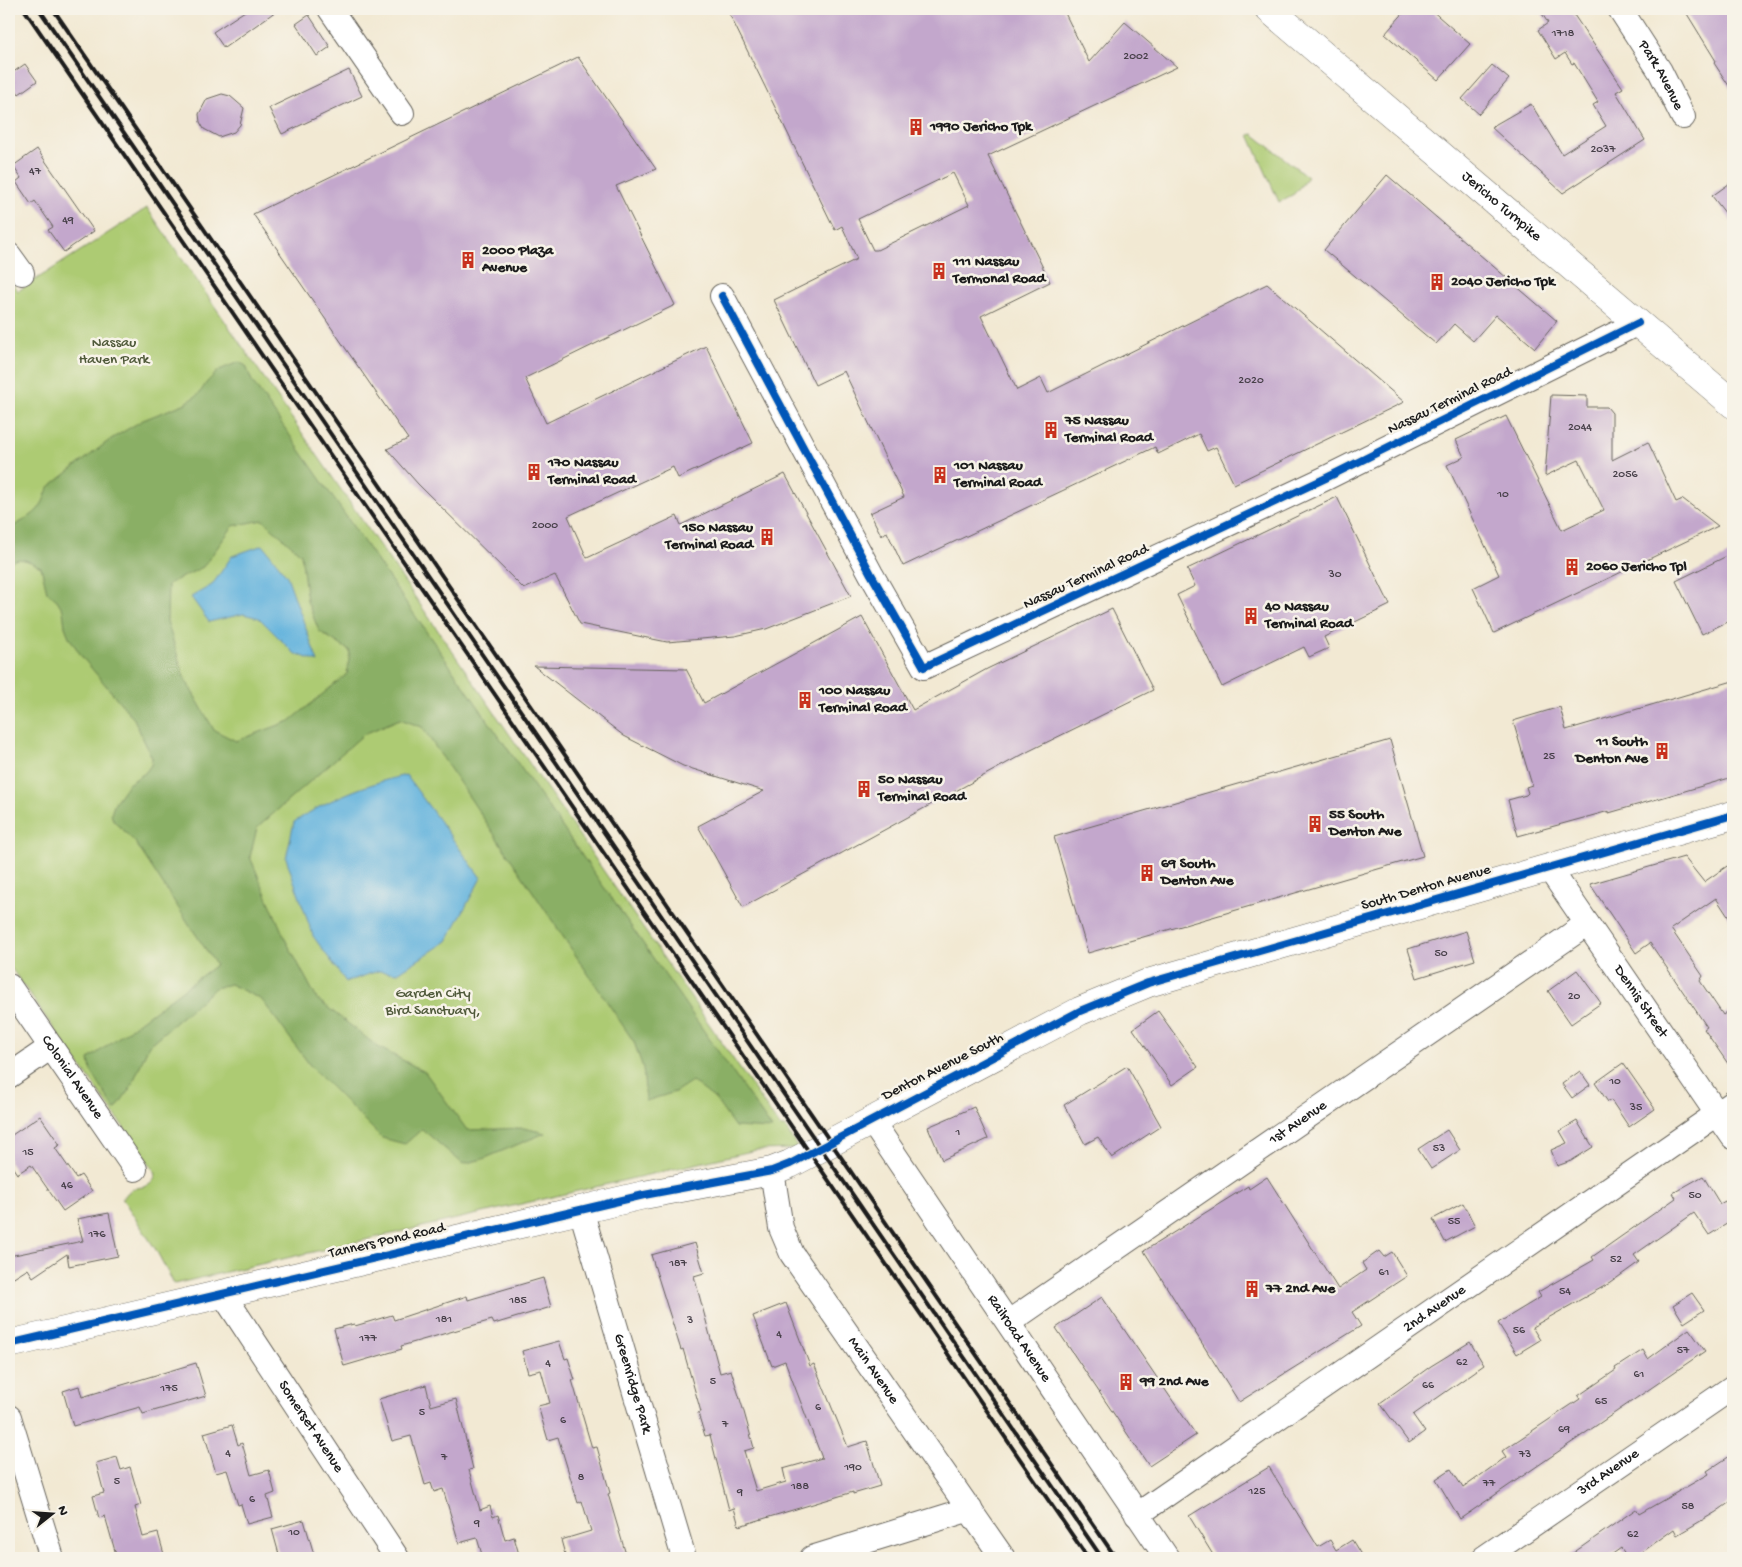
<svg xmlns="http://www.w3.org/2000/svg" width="1742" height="1567" font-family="'Gochi Hand',sans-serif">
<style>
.green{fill:#adcb73;stroke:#647448}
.forest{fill:#8aaf65;stroke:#536640;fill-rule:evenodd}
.water{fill:#63b3dd;stroke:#40687c}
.building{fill:#c3a7cc;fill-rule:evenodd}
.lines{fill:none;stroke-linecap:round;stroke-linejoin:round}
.minor-casing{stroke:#67645c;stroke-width:26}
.tertiary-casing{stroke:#67645c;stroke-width:29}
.primary-casing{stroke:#67645c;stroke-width:29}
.minor{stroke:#fff;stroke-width:24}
.tertiary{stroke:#fff;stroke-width:28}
.primary{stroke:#fff;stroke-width:28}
.rail{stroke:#1c1c1c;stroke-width:4}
.cycleway-casing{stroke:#f7f3e8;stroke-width:11}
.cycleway{stroke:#0057b8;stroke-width:8}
.labels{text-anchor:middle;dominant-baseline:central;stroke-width:5;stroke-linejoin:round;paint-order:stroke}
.number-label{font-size:12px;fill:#463f48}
.street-label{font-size:15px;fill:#1c1c1c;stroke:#f7f3e8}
.poi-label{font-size:15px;font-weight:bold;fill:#1c1c1c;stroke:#f7f3e8;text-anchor:start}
.park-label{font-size:15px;fill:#4f593a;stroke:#f7f3e8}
</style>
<rect width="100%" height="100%" fill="#f7f3e8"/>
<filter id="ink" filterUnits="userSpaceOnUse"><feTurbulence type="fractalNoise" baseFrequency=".02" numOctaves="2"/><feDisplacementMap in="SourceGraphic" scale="10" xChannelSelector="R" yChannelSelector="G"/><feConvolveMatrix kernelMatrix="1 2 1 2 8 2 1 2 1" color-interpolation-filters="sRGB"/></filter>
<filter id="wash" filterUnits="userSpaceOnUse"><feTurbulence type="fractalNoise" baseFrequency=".0096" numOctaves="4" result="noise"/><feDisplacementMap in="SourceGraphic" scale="20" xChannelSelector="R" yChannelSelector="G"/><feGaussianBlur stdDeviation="1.12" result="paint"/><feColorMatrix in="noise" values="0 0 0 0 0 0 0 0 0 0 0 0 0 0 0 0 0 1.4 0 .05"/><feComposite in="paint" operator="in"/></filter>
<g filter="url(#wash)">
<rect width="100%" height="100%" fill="#f2e9d3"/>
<!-- green -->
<path class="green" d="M1253,134L1308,177L1294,194L1279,202L1249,135Z
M147,208L780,1127H785L798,1149L756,1150L174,1284L156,1250L122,1198C125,1196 128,1192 131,1190C142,1185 152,1190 156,1173L9,965V284L11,282L18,291Z"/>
<!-- forest -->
<path class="forest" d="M239,362L246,366L252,381L772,1129L735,1127L715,1099L692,1081L675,1092L646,1101L643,1068L634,1042L422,727L400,719L364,734L257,828L250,857L286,941L317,999L378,1047L425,1072L467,1130L524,1128L545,1133L483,1159L463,1164L422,1129L405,1144L382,1138L312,1068L262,1000L230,984L215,988L149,1045L131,1087L115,1110L91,1071L89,1059L216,965L135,842L113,820L111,814L115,802L128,784L145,773L151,765L152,758L134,719L82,657L69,637L65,627L63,610L57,600L47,592L41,567C30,562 20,555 9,563V529C19,522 35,516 41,505C45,500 45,493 49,487L111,439L143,420L186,403L199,394L207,382L219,370ZM263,520L301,554L307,601L319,631L350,651L347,674L290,721L236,741L214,730L184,677L167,621L168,584L203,567L233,526Z"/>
<!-- water -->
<path class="water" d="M263,545L287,576L318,662L294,653L259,618L243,614L209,622L191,597L212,585L232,556Z
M406,775L481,878L447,941L398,973L378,971L346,982L313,936L286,858L294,822C331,798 363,785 406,775Z"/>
<g id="blocks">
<!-- building -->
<path class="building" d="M248,9H279L224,48L213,32Z
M727,9H1063L1089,62L1125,22L1177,67L988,156L1050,282L981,316L1017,390L1041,378L1048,393L1267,284L1404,402L1234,484L1216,447L1207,451L1199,434L1158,454L1155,447L903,566L887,532L881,535L870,513L904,497L844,371L815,385L774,300L857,259L842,226L835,230ZM953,173L969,205L877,250H873L858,219Z
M1407,9H1430L1470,44L1438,80L1385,34Z
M1539,9H1570L1623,88L1616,92L1645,140L1563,193L1491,127L1531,104L1562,154L1606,126L1593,105L1598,102L1574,63L1572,64L1565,53L1556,59L1538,30L1548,23Z
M1684,9H1733V92L1714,63L1716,61Z
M309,15L330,47L317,56L296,24Z
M578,57L656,169L616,186L675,305L525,378L546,423L706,346L753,443L678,478L673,467L568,516L587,558L677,516L681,525L785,474L851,596L766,629L735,636L667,642L580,624L555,575L524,589L418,484L387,449L408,439L253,214Z
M25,64L37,81L19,94L9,80V75Z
M1492,65L1509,79L1479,114L1462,99Z
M349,70L362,96L282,134L269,108Z
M222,94L230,96L244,108L240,125L234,132L219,137L204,129L200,122L199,114L207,99Z
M37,149L94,231L64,252L48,230L53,227L35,201L31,204L16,182L21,178L13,166Z
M1387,175L1557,321L1535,348L1496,315L1473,341L1454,324L1436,344L1324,250Z
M1733,181V223L1712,196Z
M1551,395L1587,396V407H1607L1612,413V460L1648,442L1676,502L1683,499L1718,526L1494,633L1473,588L1499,575L1447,465L1464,457L1456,440L1506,416L1562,530L1604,510L1579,460L1545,476Z
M1337,497L1390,605L1324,637L1329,648L1309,657L1304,647L1222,687L1177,595L1195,586L1187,569Z
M1733,553V619L1702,634L1676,581Z
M1112,609L1153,690L1029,751L743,907L698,826L764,791L683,766L624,736L534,666L686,669L704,703L862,617L913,710L987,669Z
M1733,681V777L1609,813V811L1518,836L1508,800L1526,795L1528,793L1526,787L1532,785L1513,721L1560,707L1566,730Z
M1390,740L1423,856L1088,953L1054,837Z
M1684,857L1704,882L1733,862V924L1716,898L1671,929L1703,976L1700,981L1723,1015L1733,1008V1071L1704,1029L1707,1027L1650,943L1636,953L1590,884Z
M1466,931L1475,960L1417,978L1408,949Z
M1577,970L1601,1003L1571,1024L1548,991Z
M1158,1011L1198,1067L1172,1085L1133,1029Z
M1623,1063L1655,1109L1629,1127L1611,1100L1608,1102L1595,1083Z
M1127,1066L1161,1126L1112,1158L1098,1137L1085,1144L1064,1105Z
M1580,1071L1590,1085L1572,1098L1562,1084Z
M974,1107L988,1139L942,1160L928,1127Z
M40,1116L60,1145L55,1148L76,1178L81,1175L92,1191L63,1211L31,1165L17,1174L9,1162V1137Z
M1577,1121L1593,1147L1571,1161L1557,1166L1551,1150L1567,1143L1560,1131Z
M1447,1130L1460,1150L1431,1169L1418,1149Z
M1703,1176L1720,1204L1725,1201L1733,1213V1220L1709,1235L1694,1213L1634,1255L1639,1262L1610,1283L1532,1327L1540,1340L1517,1354L1498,1323L1541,1297L1538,1292L1594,1260L1592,1257L1676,1198L1673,1193Z
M1267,1177L1338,1289L1366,1270L1362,1263L1379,1251L1384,1257L1392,1252L1407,1276L1352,1312L1361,1326L1239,1402L1144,1251L1248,1186L1249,1189Z
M1463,1203L1475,1226L1445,1242L1433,1219Z
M109,1213L118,1256L69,1266L67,1254L33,1277L28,1269L9,1281V1256L83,1241L77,1219Z
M695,1243L704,1273L694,1276L720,1373L731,1370L744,1412L754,1448L744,1451L756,1491L786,1482L783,1469L822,1458L785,1361L772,1366L753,1316L786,1303L810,1366L814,1364L848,1447L867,1441L880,1486L853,1494V1492L739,1526L734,1508L729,1510L710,1435L705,1436L698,1413L701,1412L683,1349L681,1350L651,1255Z
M543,1278L551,1307L494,1324L492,1320L401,1346L402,1349L344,1366L334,1329L354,1324L355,1326L392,1315L394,1320L467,1296L468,1300Z
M1692,1293L1704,1310L1684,1323L1673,1305Z
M1102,1297L1196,1435L1149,1466L1056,1328Z
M1689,1329L1705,1351L1460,1519L1436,1479L1451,1469L1463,1488L1506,1457L1502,1451L1580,1399L1578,1396L1616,1370L1615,1368L1643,1350L1648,1359Z
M559,1341L565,1359L568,1358L575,1380H572L592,1448L597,1447L610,1493L608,1494L627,1558H566L561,1540L591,1531L582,1501L578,1503L558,1437L548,1440L538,1406L550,1403L541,1370L528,1373L522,1351Z
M1470,1342L1484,1365L1413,1415L1425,1432L1409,1443L1380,1403L1431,1366Z
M196,1363L206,1396L143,1414L140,1407L73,1426L63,1391L79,1386L82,1397Z
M426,1385L431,1406L456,1399L473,1469L469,1470L480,1510L490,1506L493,1517L498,1515L505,1540L514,1537L520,1558H483L477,1538L459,1543L443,1489L434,1492L431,1483L425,1485L411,1436L392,1441L379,1399Z
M232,1425L238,1445L242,1443L251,1475L269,1470L275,1493L267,1496L273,1517L247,1524L241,1504L238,1505L227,1470L216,1473L204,1433Z
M1733,1454V1500L1716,1512L1677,1535L1674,1529L1634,1558H1628L1621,1548L1607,1558H1566L1636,1509L1639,1514L1709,1474L1707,1471Z
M117,1457L121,1470L130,1467L141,1505L135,1507L143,1537L158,1533L165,1558H117L105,1516L99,1518L93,1496L104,1493L96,1463Z
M1269,1467L1318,1547L1330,1540L1336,1550L1352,1540L1363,1558H1215L1189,1516Z
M304,1520L315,1558H280L272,1529Z"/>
</g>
</g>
<g filter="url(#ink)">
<use href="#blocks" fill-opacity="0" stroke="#67645c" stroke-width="1"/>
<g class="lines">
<!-- minor casing -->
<g class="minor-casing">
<g id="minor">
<path d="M330,9L402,113"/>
<path id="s1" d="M1620,9L1660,71L1683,117"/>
<path d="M9,255L22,273"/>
<path d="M722,296L871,574L924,667L1326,478L1638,323"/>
<path id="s2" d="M1549,868L1733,1137"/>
<path id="s3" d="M9,986L135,1169"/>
<path d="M9,1076L51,1047"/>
<path id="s4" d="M871,1120L1167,1558"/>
<path id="s5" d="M772,1171L781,1228L792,1254L1003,1558"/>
<path id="s6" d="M581,1210L684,1558"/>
<path id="s7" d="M223,1294L397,1558"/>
<path id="s8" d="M1009,1322L1587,924"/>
<path d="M9,1417L52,1558"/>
<path id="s9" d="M1137,1515L1733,1103"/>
<path d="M812,1558L970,1509"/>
<path id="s10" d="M1484,1558L1733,1387"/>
</g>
</g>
<!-- tertiary casing -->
<g class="tertiary-casing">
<path id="tertiary" d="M9,1344L644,1195L772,1171L790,1164L1080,1011L1148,983L1733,815"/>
</g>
<!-- primary casing -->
<g class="primary-casing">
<g id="primary">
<path id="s11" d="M1269,9L1733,404"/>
</g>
</g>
<!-- minor -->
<use href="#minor" class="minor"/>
<!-- tertiary -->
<use href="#tertiary" class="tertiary"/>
<!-- primary -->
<use href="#primary" class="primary"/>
<!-- rail -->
<path class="rail" d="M24,9L1088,1558
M39,9L1102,1558
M53,9L1116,1558"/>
<!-- cycleway casing -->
<g class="cycleway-casing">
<path id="cycleway" d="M722,296L871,574L924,667L1326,478L1638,323
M9,1344L644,1195L772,1171L790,1164L1080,1011L1148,983L1733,815"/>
</g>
<!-- cycleway -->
<use href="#cycleway" class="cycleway"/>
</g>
</g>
<!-- icons -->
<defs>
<g id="building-bare" transform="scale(1.35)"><path d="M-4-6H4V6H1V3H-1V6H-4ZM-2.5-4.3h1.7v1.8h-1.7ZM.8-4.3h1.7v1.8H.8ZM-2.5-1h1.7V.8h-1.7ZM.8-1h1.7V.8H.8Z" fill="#c8321e" stroke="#f7f3e8" stroke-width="2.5" paint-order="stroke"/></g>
</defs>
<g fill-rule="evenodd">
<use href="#building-bare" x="916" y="127"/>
<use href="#building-bare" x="468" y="260"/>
<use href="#building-bare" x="939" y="271"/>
<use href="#building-bare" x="1437" y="282"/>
<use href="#building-bare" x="1051" y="430"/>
<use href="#building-bare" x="534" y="472"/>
<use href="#building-bare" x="940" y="475"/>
<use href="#building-bare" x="767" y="537"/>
<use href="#building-bare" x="1572" y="567"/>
<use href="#building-bare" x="1251" y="616"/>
<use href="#building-bare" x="805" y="700"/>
<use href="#building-bare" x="1662" y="751"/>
<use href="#building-bare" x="864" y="789"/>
<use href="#building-bare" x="1315" y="824"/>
<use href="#building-bare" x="1147" y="873"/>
<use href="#building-bare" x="1252" y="1289"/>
<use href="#building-bare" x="1126" y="1382"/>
</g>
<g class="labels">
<!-- number labels -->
<g class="number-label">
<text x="1563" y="34">1718</text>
<text x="1136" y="57">2002</text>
<text x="1603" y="150">2037</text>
<text x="35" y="172">47</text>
<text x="68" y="221">49</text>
<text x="1251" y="381">2020</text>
<text x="1580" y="428">2044</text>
<text x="1625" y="475">2056</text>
<text x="1503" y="495">10</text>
<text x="545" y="526">2000</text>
<text x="1335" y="575">30</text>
<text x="1549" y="757">25</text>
<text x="1441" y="954">50</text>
<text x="1574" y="997">20</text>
<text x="1615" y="1082">10</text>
<text x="1636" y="1108">35</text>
<text x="958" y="1133">1</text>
<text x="1439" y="1149">53</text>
<text x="28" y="1153">15</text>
<text x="67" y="1186">46</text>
<text x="1695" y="1196">50</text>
<text x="1454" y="1222">55</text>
<text x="97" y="1235">176</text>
<text x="1616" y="1260">52</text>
<text x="678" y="1264">187</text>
<text x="1384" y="1273">61</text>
<text x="1565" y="1292">54</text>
<text x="518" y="1301">185</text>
<text x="444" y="1320">181</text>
<text x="690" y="1321">3</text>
<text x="1519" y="1331">56</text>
<text x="779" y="1335">4</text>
<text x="368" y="1339">177</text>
<text x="1683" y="1351">57</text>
<text x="1462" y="1363">62</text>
<text x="548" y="1364">4</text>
<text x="1639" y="1375">61</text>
<text x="713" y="1382">5</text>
<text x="1428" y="1386">66</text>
<text x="169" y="1389">175</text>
<text x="1601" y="1402">65</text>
<text x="818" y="1408">6</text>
<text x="422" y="1413">5</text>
<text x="563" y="1421">6</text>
<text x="725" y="1425">7</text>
<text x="1564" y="1430">69</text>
<text x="228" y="1454">4</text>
<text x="1525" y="1455">73</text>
<text x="444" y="1458">7</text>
<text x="853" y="1468">190</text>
<text x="581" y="1478">8</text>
<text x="117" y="1482">5</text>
<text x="1489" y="1484">77</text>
<text x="800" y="1487">188</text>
<text x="1257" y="1492">125</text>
<text x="740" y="1493">9</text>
<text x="252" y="1500">6</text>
<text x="1688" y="1507">58</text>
<text x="477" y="1524">9</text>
<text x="294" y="1533">10</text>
<text x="1633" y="1535">62</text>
</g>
<!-- street labels -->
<g class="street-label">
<text stroke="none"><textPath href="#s1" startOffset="78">Park Avenue</textPath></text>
<text stroke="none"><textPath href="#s11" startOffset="305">Jericho Turnpike</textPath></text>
<text transform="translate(1450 401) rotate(-26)">Nassau Terminal Road</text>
<text transform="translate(1086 577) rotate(-25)">Nassau Terminal Road</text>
<text transform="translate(1426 888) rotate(-16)">South Denton Avenue</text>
<text stroke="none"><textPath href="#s2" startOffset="162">Dennis Street</textPath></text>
<text transform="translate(943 1067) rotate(-27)">Denton Avenue South</text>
<text stroke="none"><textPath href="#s3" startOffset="111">Colonial Avenue</textPath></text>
<text stroke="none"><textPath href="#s8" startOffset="351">1st Avenue</textPath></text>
<text transform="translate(387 1241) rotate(-13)">Tanners Pond Road</text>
<text stroke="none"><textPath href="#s9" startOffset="362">2nd Avenue</textPath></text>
<text stroke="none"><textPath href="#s4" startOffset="264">Railroad Avenue</textPath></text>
<text stroke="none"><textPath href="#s5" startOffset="228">Main Avenue</textPath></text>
<text stroke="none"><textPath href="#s6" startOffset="181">Greenridge Park</textPath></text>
<text stroke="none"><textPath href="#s7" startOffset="159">Somerset Avenue</textPath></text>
<text stroke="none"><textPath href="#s10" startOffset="151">3rd Avenue</textPath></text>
</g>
<!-- poi labels -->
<g class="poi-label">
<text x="930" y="127">1990 Jericho Tpk</text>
<text x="482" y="251">2000 Plaza<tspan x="482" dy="17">Avenue</tspan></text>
<text x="953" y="262">111 Nassau<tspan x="953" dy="17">Termonal Road</tspan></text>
<text x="1451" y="282">2040 Jericho Tpk</text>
<text x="1065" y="421">75 Nassau<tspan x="1065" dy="17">Terminal Road</tspan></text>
<text x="548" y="463">170 Nassau<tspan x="548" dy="17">Terminal Road</tspan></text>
<text x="954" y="466">101 Nassau<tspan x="954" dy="17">Terminal Road</tspan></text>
<text x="753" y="528" text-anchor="end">150 Nassau<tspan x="753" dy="17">Terminal Road</tspan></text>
<text x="1586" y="567">2060 Jericho Tpl</text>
<text x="1265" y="607">40 Nassau<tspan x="1265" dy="17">Terminal Road</tspan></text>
<text x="819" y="691">100 Nassau<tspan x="819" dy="17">Terminal Road</tspan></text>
<text x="1648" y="742" text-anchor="end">11 South<tspan x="1648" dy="17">Denton Ave</tspan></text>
<text x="878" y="780">50 Nassau<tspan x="878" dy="17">Terminal Road</tspan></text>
<text x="1329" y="815">55 South<tspan x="1329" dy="17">Denton Ave</tspan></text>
<text x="1161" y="864">69 South<tspan x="1161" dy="17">Denton Ave</tspan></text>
<text x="1266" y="1289">77 2nd Ave</text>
<text x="1140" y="1382">99 2nd Ave</text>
</g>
<!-- park labels -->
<g class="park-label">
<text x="114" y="343">Nassau<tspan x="114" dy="17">Haven Park</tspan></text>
<text x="433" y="994">Garden City<tspan x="433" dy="17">Bird Sanctuary,</tspan></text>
</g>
</g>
<!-- margin -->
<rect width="1742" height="1567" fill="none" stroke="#f7f3e8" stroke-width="30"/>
<!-- north arrow -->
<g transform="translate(52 1514) rotate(73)" stroke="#f7f3e8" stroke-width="4" paint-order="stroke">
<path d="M0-4L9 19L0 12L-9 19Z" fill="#1c1c1c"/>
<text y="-8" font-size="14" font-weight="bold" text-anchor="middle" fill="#1c1c1c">N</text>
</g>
</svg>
